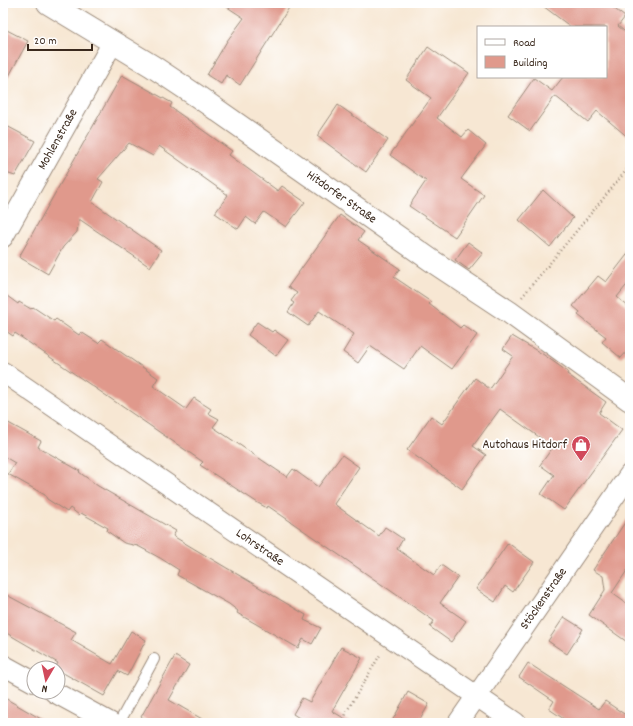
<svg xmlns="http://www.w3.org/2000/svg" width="633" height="726" font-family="Dekko,sans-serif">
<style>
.building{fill:#e0998c}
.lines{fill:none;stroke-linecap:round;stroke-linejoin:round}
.lane-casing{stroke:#998878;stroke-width:12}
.street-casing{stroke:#998878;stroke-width:22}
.secondary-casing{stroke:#998878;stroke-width:24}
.path{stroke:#998878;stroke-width:2.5;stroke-dasharray:1 3;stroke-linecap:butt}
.lane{stroke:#fff;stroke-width:10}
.street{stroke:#fff;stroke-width:20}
.secondary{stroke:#fff;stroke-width:22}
.labels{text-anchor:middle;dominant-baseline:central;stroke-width:3.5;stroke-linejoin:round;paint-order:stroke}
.street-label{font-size:13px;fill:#3b2a1e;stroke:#fff}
.poi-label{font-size:13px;fill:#3b2a1e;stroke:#fff;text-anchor:end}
</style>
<rect width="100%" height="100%" fill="#fff"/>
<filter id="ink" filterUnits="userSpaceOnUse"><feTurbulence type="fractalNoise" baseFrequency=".025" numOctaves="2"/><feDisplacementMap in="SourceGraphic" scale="8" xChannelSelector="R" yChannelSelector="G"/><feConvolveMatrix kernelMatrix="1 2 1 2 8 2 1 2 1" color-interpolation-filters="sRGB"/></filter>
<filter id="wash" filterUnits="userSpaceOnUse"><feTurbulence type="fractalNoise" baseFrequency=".012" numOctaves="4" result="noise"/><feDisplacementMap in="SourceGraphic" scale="16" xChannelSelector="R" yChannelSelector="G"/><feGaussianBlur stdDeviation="0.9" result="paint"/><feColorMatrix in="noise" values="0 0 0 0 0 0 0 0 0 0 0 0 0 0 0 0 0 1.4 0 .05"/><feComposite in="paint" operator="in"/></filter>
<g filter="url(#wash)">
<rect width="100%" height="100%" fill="#f7e7d3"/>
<g id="blocks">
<!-- building -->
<path class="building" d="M221,3H292L240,85L226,75L221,84L207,75L227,41L244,18Z
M539,3H607L625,17L618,26L630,36V139L597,111L588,122L555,96L530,131L508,115L534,78L552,91L563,77H606V27H571Z
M3,28L28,41L3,87Z
M428,47L454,65L456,64L469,73L437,118L462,137L468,130L486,145L461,179L484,195L455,237L409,206L426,181L390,155L431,98L406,80Z
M122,75L172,103L170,107L232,151L229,155L278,191L282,186L305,202L286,227L264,212L255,224L246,217L238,229L215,213L228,195L159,146L153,156L129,143L98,179L103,182L92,202L161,250L150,267L79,219L77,232L63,247L48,274L19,257Z
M338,105L388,140L366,172L317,136Z
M3,124L35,141L15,176L3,172Z
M543,190L573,218L550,247L519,220Z
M340,215L364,232L358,240L400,269L394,277L431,302L429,304L460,328L463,325L477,335L452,369L420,346L404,369L370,346L358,363L343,352L354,334L319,311L308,326L288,312L294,303L291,301L297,293L288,287Z
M468,242L483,253L469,270L455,260Z
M630,251V281L617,297L630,308V348L621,358L602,342L606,337L578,315L580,312L573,306L598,276L606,282Z
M3,293L18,304L19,302L31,309L33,307L54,321L56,319L79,335L81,332L98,343L102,339L158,378L153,386L186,409L194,398L211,409L208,413L219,419L213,427L287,477L293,469L318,487L342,455L359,467L334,504L379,536L385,527L403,539L397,549L434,575L441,565L458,577L440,603L466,621L451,642L430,627L434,621L358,568L268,506L267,508L258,503L200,465L203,462L15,333L13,336L3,329Z
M257,322L272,332L274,330L288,340L276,356L248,335Z
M512,336L544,355L568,372L567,374L606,402L599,413L622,430L564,510L541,494L554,475L540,465L553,447L500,409L473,446L486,455L462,489L407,450L431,416L442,424L475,378L490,389L513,356L503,349Z
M3,420L41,441L38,447L80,471L79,472L98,486L176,531L173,536L193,548L306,615L304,620L321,628L312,644L303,639L298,648L237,613L238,611L229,604L177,575L179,570L160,558L138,546L124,543L107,531L108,528L81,513L79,515L70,508L67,512L47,499L45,495L8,474L15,463L3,456Z
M630,515V566L612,593L630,606V644L589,615L605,590L603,576L593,570Z
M508,543L534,562L513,592L505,586L495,602L476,589Z
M3,593L76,632L71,640L112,664L131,631L146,640L127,676L118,671L104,696L58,670V668H55L58,663L3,631Z
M564,617L583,629L567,654L548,641Z
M341,647L362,658L332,711L352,723H307L293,714L302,698L310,702Z
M175,656L189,665L169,700L209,723H153L141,717Z
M528,663L599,709L605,701L630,718V723H570L549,709L554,701L519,677Z
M408,692L429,704L418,723H391Z
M3,697L48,723H3Z"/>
</g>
</g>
<g filter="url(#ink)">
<use href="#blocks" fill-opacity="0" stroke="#998878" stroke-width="1"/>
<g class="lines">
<!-- lane casing -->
<g class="lane-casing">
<path id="lane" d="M119,723L154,659"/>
</g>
<!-- street casing -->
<g class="street-casing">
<g id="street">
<path id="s1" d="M3,237L113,42"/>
<path id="s2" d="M3,372L516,723"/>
<path d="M3,665L34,682"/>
<path d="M54,692L111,723"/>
<path id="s3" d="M458,723L630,474"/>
</g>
</g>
<!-- secondary casing -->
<g class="secondary-casing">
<g id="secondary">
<path id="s4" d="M48,3L152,66L197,96L435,263L509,312L630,400"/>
</g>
</g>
<!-- path -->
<path class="path" d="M522,297L630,166
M343,723L347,711L380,655"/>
<!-- lane -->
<use href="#lane" class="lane"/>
<!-- street -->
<use href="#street" class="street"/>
<!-- secondary -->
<use href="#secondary" class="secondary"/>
</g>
</g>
<!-- icons -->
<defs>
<g id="shop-pin" transform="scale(1)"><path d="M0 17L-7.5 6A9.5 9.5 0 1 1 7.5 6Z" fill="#d1495b" stroke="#fff"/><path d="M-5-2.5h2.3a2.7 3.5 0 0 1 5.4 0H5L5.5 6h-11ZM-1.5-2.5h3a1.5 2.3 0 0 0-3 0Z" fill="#fff"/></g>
</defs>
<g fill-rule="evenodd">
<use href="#shop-pin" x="581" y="445"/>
</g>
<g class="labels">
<!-- street labels -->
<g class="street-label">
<text stroke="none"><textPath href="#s1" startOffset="112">Mohlenstraße</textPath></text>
<text stroke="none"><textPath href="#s4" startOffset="352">Hitdorfer Straße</textPath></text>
<text stroke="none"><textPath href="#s2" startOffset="311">Lohrstraße</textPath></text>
<text stroke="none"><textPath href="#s3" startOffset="151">Stöckenstraße</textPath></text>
</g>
<!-- poi labels -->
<g class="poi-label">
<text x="567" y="445">Autohaus Hitdorf</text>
</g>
</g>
<!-- margin -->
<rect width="633" height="726" fill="none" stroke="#fff" stroke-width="16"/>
<!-- legend -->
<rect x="477" y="26" width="130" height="52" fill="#ffffff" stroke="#b1aaa5"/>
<rect x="485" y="39" width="20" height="6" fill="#ffffff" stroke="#b1aaa5"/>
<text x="513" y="46" font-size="12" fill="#3b2a1e">Road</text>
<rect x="485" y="56" width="20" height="12" fill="#e0998c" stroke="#b1aaa5"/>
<text x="513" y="66" font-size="12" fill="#3b2a1e">Building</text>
<!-- north arrow -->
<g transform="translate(46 680) rotate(189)"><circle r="19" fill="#ffffff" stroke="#b1aaa5"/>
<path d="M0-3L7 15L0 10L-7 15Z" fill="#d1495b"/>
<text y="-6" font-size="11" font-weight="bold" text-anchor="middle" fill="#3b2a1e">N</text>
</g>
<!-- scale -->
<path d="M28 44v6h64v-6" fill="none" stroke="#3b2a1e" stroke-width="2"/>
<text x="34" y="44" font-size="12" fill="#3b2a1e" stroke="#ffffff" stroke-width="3" paint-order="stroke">20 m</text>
</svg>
